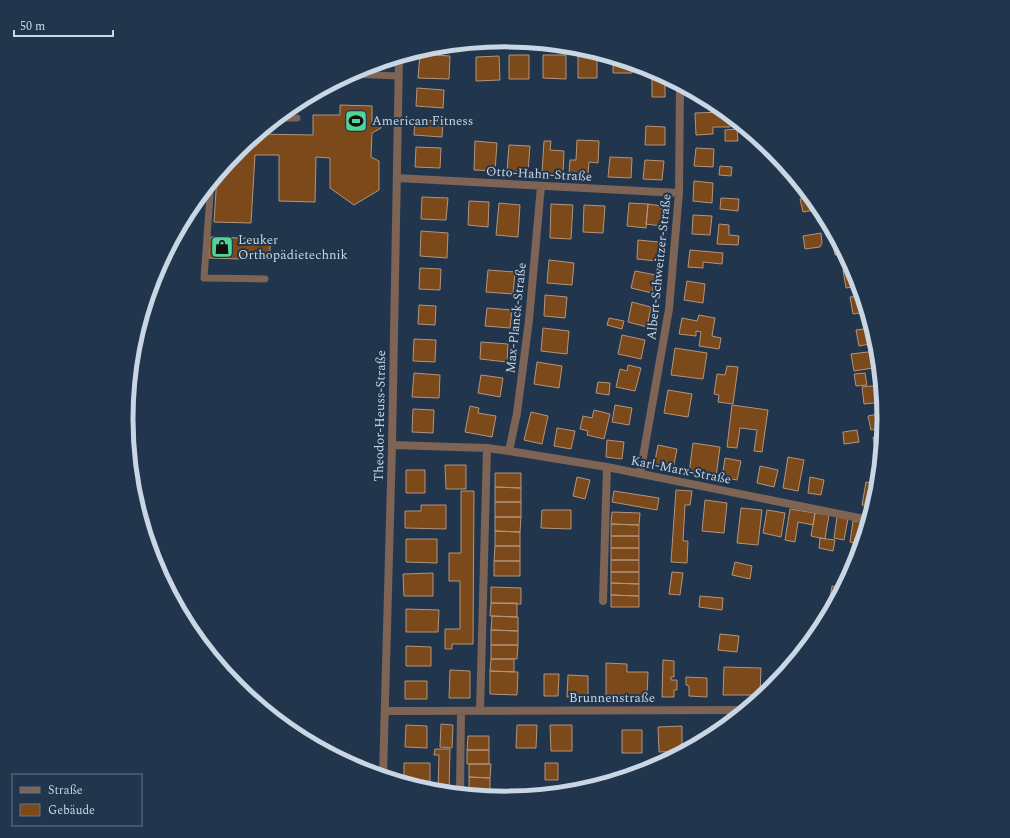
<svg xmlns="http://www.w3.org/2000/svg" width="1010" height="838" font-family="Spectral,serif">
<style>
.building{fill:#7b491a;stroke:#b3957d}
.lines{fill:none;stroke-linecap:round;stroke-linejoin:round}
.service{stroke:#7d6454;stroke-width:7}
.minor{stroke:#7d6454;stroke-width:8}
.labels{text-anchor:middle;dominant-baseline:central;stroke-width:4;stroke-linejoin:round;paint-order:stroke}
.poi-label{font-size:13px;fill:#c9d6e4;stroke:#21354c;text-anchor:start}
.street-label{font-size:13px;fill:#c9d6e4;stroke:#21354c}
.rim{fill:none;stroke:#c9d6e4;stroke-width:5}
</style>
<rect width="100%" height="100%" fill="#21354c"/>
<!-- building -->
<path class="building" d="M420,54L450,56L449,79L418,78Z
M509,55H529V79H509Z
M543,55H566V79L543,78Z
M578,55H597V78H578Z
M499,56L500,80L476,81V57Z
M613,58L632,63V73H613Z
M647,68L665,77V97H652V76H647Z
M417,88L444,90L443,108L416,106Z
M340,105L372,106V122H381V128L372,133L371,157L379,161V190L354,205L330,188V158L316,157L315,202L279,201V155H255L251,223L214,222L217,175L237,151L258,134L313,135V115H340Z
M726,112L730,116V127H713V134L696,135L695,113Z
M415,120L443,121L442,137L414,135Z
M646,126L665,127V145H645Z
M737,129L738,141H725V130Z
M577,140L599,141L598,163L589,162L588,175L569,174L570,160H576Z
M475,141L497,143L495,171L474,170Z
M544,141H551L550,150L564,151L563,174L542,173Z
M509,145L530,146L528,172L507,171Z
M416,147L441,148L440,168L415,167Z
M696,148L714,149L713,167L694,166Z
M610,157L632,158L631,178L608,177Z
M645,160L664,161L662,180L643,179Z
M720,166L732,167L731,176L719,175Z
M694,181L713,183L712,203L693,201Z
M422,197L448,198L446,220L421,219Z
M811,197L821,209L803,212L800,199Z
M721,198L739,199L738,211L720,209Z
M469,201L489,202L488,227L468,225Z
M499,203L520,205L518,237L496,235Z
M629,203L648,204L646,228L627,226Z
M551,204L573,205L571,239L550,238Z
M648,204L662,206L661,226L646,224Z
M584,205L605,206L603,233L583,232Z
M693,215L712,216L710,235L692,234Z
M719,224L729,225V235L739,236L738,245L717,244Z
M421,231L448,233L447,258L420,256Z
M821,233L822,243L820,247L805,249L803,236Z
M835,236L844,254L835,255L832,237Z
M210,237L270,239V260L209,258Z
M638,240L659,242L657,261L637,259Z
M690,250L723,253L722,264L703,262V268L688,267Z
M549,260L574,263L572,285L547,283Z
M420,268L441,269L440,290L419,289Z
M852,268L855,274L859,286L846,288L843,270Z
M488,270L515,272L513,294L486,292Z
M635,271L656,275L652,293L631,288Z
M687,281L705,284L703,303L684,300Z
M545,295L567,297L565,318L544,316Z
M862,296L867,312L853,314L850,297Z
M632,302L651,307L647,327L628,322Z
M419,305L436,306L435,325L418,324Z
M487,308L512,310L510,328L485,326Z
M699,315L715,318L712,336L721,338L719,349L699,346L701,332L696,331V336L679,334L682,318L697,321Z
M609,318L624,321L622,329L607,325Z
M543,328L569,331L567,354L541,351Z
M872,328L875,343L859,346L856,330Z
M622,335L645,340L641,359L618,354Z
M414,339L436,340L435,362L413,361Z
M481,342L508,344L507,362L480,359Z
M675,348L707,353L703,379L671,375Z
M876,351L879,367L854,371L851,354Z
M537,362L562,366L559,388L534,384Z
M628,365L641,368L635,391L616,387L620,369L627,371Z
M727,366L738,367L733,404L718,402L719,395L714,394L717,374L725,375Z
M414,373L440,375L439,398L412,397Z
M865,373L867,385L856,386L854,374Z
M481,375L503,378L500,397L478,393Z
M598,382L610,383L609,395L596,393Z
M881,385L882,402L864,404L862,387Z
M668,390L692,394L688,417L664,413Z
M615,405L632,408L629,425L612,422Z
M732,405L768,410L762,452L754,451L757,430L740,428L737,448L727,447Z
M470,406L479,408L478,413L496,416L492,437L465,432Z
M413,409L434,410L433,433L412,432Z
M594,410L610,414L604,439L587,435L588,431L580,429L583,416L592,418Z
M531,412L548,416L542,444L524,440Z
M883,413L884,419L883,428L871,430L868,416Z
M557,428L575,431L571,449L554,446Z
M857,430L859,442L844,444L843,432Z
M882,436L881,452L875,453L873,437Z
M607,440L624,442L622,459L606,457Z
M693,443L720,447L716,477L689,473Z
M658,445L677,449L673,469L654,466Z
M788,457L804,460L798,491L783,488Z
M725,458L741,461L737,480L722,477Z
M874,461H880L878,477L875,478Z
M445,465H466V489H446Z
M760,466L778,470L774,487L757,483Z
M406,470H425V493H406Z
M495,473H521V488L495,487Z
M577,477L590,480L585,499L573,496Z
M810,477L824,480L821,495L808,493Z
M866,482L878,484L877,493L872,507L862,505Z
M495,487L521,488V502H495Z
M676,490L692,491L690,505H685L683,541H688L687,563L671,562Z
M461,491H474L473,644H452V649H445V629H460V581H449V553H461Z
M614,491L659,498L657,510L612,502Z
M705,500L727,503L724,533L702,531Z
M495,502H521V517H495Z
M421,505H446V529L405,528V511H421Z
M741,508L762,510L758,545L737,543Z
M790,509L815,513L813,525L798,522L795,542L785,540Z
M542,510H571V529L541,528Z
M767,510L785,513L781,537L763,533Z
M612,512L640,513L639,525L611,524Z
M815,513L829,515L825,539L811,536Z
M495,517H521L520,532L495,531Z
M837,517L848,519L844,540L834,538Z
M853,521L862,522L858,544L850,542Z
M611,524L639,525V536H611Z
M495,531L520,532V546H495Z
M611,536H639V548H611Z
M820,538L835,540L833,551L819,548Z
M406,539H437V563L406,562Z
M495,546H520V561H494Z
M611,548H639V560H611Z
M611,560H639V572H611Z
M494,561H520V576H494Z
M735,562L752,566L750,579L732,575Z
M611,572H639V584L611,583Z
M672,572L683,573L680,595L669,594Z
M433,573V596H404L403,574Z
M611,583L639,584V596L611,595Z
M832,586L843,588L836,599L830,598Z
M491,587L521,588V604L491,603Z
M611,595L639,596V607H611Z
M700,596L723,598L722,610L699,607Z
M491,603H517V617L490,616Z
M406,609L439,610L438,632H406Z
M492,616L518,617V631L491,630Z
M491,630L518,631V645H491Z
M720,634L739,636L737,652L718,650Z
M809,634H816L808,644Z
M491,645H518L517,659H491Z
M406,646L431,647V666H406Z
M491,659H514V672L490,671Z
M663,660L674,661V677H671V680H677V690H674V697H662Z
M606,663L627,664V672H648L647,696L606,695Z
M785,665L790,666L780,678V675L785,672Z
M724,667L761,668L760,695H723Z
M450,670L470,671V698H449Z
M490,671L518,672L517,695L490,694Z
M544,674H559L558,696H544Z
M568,675L588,676V697H567Z
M686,677L707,678V697L689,696V686L686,685Z
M405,681H427V699H405Z
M441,724L453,725L452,748L440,747Z
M406,725L427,726V748L405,747Z
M517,725H537L536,748H516Z
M550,725H572V751H551Z
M682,726V751L659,752L658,727Z
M622,730H642V753H622Z
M468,736H489V750H467Z
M435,749H450L449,792L438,791L439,755H434Z
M467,750H489V764H467Z
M404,763H430V790L404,783Z
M545,763H558V780H545Z
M469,764H491L490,778L469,777Z
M469,777L490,778V791H469Z
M469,791H490V797L469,794Z"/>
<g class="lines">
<!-- service -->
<path class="service" d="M350,74L399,76
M278,118H297
M211,182L204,278L265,279"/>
<!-- minor -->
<path class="minor" d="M397,178L679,193
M392,445L487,448L509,451L607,467L869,520
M509,451L517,413L529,320L541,186
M640,474L669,309L679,193L680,85
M603,601L607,467
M385,711L744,710
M480,711L487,448
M383,776L392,445L399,57
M460,794L461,711"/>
</g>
<!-- icons -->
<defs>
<g id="stadium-square" transform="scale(1.15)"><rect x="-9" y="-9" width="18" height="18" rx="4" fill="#52d397" stroke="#21354c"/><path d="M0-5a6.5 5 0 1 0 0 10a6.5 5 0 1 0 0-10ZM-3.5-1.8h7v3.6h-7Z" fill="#111"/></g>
<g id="shop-square" transform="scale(1.15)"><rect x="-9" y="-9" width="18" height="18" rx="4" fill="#52d397" stroke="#21354c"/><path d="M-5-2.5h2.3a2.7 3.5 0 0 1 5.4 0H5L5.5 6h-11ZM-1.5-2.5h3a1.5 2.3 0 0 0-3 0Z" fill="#111"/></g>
</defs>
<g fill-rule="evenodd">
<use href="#stadium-square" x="356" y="121"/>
<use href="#shop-square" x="222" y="247"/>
</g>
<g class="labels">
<!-- poi labels -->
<g class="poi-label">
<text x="372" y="121">American Fitness</text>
<text x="238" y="240">Leuker<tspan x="238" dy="15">Orthopädietechnik</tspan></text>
</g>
<!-- street labels -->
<g class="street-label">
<text transform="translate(539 174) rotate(3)">Otto-Hahn-Straße</text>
<text transform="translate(659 267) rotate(-84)">Albert-Schweitzer-Straße</text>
<text transform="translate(516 318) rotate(-84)">Max-Planck-Straße</text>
<text transform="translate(380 416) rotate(-89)">Theodor-Heuss-Straße</text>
<text transform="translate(681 470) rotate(11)">Karl-Marx-Straße</text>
<text x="612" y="698">Brunnenstraße</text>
</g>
</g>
<!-- crop -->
<path d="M0 0H1010V838H0ZM133 419a372 372 0 1 1 744 0a372 372 0 1 1-744 0Z" fill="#21354c" fill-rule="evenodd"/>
<path class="rim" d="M133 419a372 372 0 1 1 744 0a372 372 0 1 1-744 0Z"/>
<!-- legend -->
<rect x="12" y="774" width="130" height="52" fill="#21354c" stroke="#647589"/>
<rect x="20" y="787" width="20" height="6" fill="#7d6454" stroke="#647589"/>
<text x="48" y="794" font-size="12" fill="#c9d6e4">Straße</text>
<rect x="20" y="804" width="20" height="12" fill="#7b491a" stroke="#647589"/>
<text x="48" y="814" font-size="12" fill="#c9d6e4">Gebäude</text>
<!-- scale -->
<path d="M14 30v6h99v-6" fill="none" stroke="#c9d6e4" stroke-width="2"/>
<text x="20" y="30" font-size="12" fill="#c9d6e4" stroke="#21354c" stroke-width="3" paint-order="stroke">50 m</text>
</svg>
